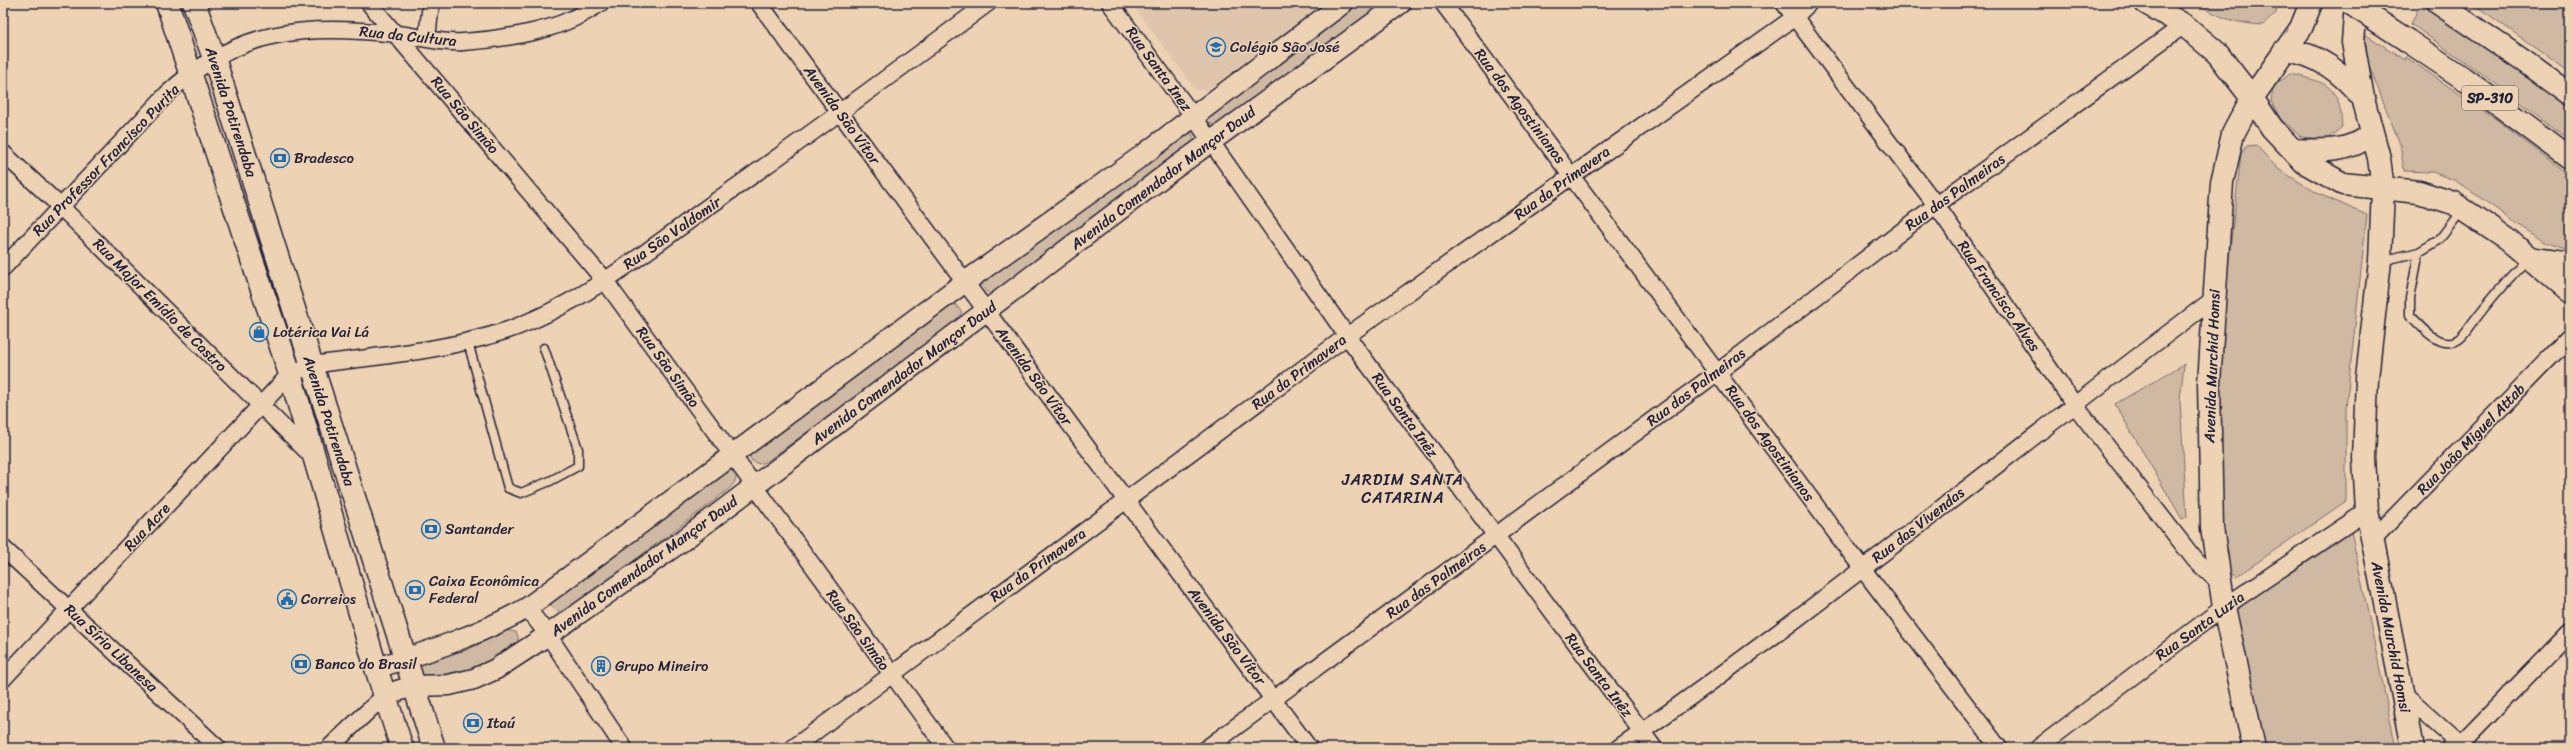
<svg xmlns="http://www.w3.org/2000/svg" width="2573" height="751" font-family="Sriracha,sans-serif">
<style>
.built{fill:#dec5ab}
.green{fill:#d0b9a3;stroke:#796e6f}
.lines{fill:none;stroke-linecap:round;stroke-linejoin:round}
.service-casing{stroke:#22223b;stroke-width:11}
.minor-casing{stroke:#22223b;stroke-width:19}
.tertiary-casing{stroke:#22223b;stroke-width:23}
.secondary-casing{stroke:#22223b;stroke-width:25}
.motorway-casing{stroke:#22223b;stroke-width:25}
.service{stroke:#edd2b4;stroke-width:8}
.minor{stroke:#edd2b4;stroke-width:16}
.tertiary{stroke:#edd2b4;stroke-width:20}
.secondary{stroke:#edd2b4;stroke-width:22}
.motorway{stroke:#edd2b4;stroke-width:22}
.motorway-bridge-casing{stroke:#22223b;stroke-width:25;stroke-linecap:butt}
.motorway-bridge{stroke:#edd2b4;stroke-width:22}
.labels{text-anchor:middle;dominant-baseline:central;stroke-width:3;stroke-linejoin:round;paint-order:stroke}
.shield{fill:#edd2b4;stroke:#5f575f;stroke-width:1}
.shield-label{font-size:14px;font-weight:bold;fill:#22223b}
.street-label{font-size:15px;fill:#22223b;stroke:#edd2b4}
.poi-label{font-size:15px;fill:#22223b;stroke:#edd2b4;text-anchor:start}
.neighbourhood-label{font-size:16px;letter-spacing:1px;fill:#22223b;stroke:#edd2b4}
</style>
<rect width="100%" height="100%" fill="#edd2b4"/>
<filter id="ink" filterUnits="userSpaceOnUse"><feTurbulence type="fractalNoise" baseFrequency=".025" numOctaves="2"/><feDisplacementMap in="SourceGraphic" scale="8" xChannelSelector="R" yChannelSelector="G"/><feConvolveMatrix kernelMatrix="1 2 1 2 8 2 1 2 1" color-interpolation-filters="sRGB"/></filter>
<g filter="url(#ink)">
<!-- built -->
<path class="built" d="M1131,3H1333L1207,90H1196Z"/>
<!-- green -->
<path class="green" d="M1360,3H1395L1221,128L1209,123L1206,118L1207,111Z
M2196,3H2278L2276,13L2263,25C2237,24 2218,17 2196,3Z
M2421,3L2570,108V140L2496,84L2411,24Z
M2472,3H2570V72Z
M2365,34L2405,60L2406,57L2497,120L2570,176V251L2544,242L2456,181L2433,172L2404,171L2400,144L2368,63Z
M2290,74C2328,82 2340,86 2342,127L2327,139L2301,137L2280,118L2271,101L2273,86Z
M1184,132L1192,134L1195,141L1194,150L994,295C985,292 982,289 982,279Z
M2256,145L2278,169L2319,194L2367,215L2346,408V501L2236,577L2227,570L2218,462L2216,371L2241,154L2247,146Z
M954,303L962,312L958,319L943,333L766,462L759,464L752,461L749,455L945,306Z
M2184,364L2180,400L2187,517L2182,519L2115,404Z
M728,466L735,469C741,484 725,491 715,500L569,609L559,612L552,607L550,600Z
M2351,531L2396,748H2264L2248,677L2236,609Z
M506,630L516,632L518,637V647L472,669L422,678L418,665L431,658L467,650Z"/>
<g class="lines">
<!-- service casing -->
<g class="service-casing">
<path id="service" d="M2419,252L2410,298V315C2420,325 2436,345 2452,342C2460,341 2466,332 2470,326C2488,302 2506,280 2528,259
M2381,261L2419,252L2439,240L2462,210
M468,342L508,488L521,493L550,481L578,466V449L544,348"/>
</g>
<!-- minor casing -->
<g class="minor-casing">
<path id="minor" d="M369,3L605,281L946,748
M759,3L1309,748
M1110,3L1193,116L1347,336L1654,748
M1443,3L1862,568L1999,748
M1784,3L1936,205L2074,404L2195,560L2220,583
M427,38L431,3
M3,153L61,207L315,459
M3,268L167,94C238,28 304,24 397,34C418,36 442,44 463,42C495,40 543,33 572,19C582,15 592,8 601,3
M2372,540L2570,337
M3,548L218,748
M527,608L548,635L624,748
M3,679L290,374L312,365C377,356 446,351 508,330C581,304 643,254 705,209C800,142 894,73 988,3
M2402,693L2464,748
M329,748L385,695
M793,748L1347,336L1795,17L1809,3
M1207,748L1718,372L1936,205L2184,25
M1618,748C1823,606 2016,447 2215,298
M2038,748L2224,607L2367,511
M2449,748L2460,745L2570,632"/>
</g>
<!-- tertiary casing -->
<g class="tertiary-casing">
<path id="tertiary" d="M376,668C428,652 479,635 527,608L965,282L1143,155L1343,3
M385,695L413,686L449,685L474,679L496,669L548,635L682,541L1172,170L1401,3"/>
</g>
<!-- secondary casing -->
<g class="secondary-casing">
<path id="secondary" d="M167,3L290,374L376,668L402,748
M194,3L214,58L434,748
M2146,3L2184,25L2217,53L2252,98L2272,128L2304,162L2343,184L2419,192L2453,203L2507,239L2570,292
M2356,3L2353,42L2363,98L2379,158L2383,189L2380,261L2367,378L2364,458L2367,511L2413,748
M2285,50C2319,54 2342,73 2363,98
M2293,150C2323,151 2348,153 2372,134
M2254,748L2224,607L2212,528L2209,384L2222,182L2233,134L2252,98L2301,28L2311,3"/>
</g>
<!-- motorway casing -->
<g class="motorway-casing">
<path id="motorway" d="M2438,3L2525,62L2570,95
M2408,41L2463,78L2570,158
M2528,258L2570,264"/>
</g>
<!-- service -->
<use href="#service" class="service"/>
<!-- minor -->
<use href="#minor" class="minor"/>
<!-- tertiary -->
<use href="#tertiary" class="tertiary"/>
<!-- secondary -->
<use href="#secondary" class="secondary"/>
<!-- motorway -->
<use href="#motorway" class="motorway"/>
<!-- motorway-bridge casing -->
<g class="motorway-bridge-casing">
<path id="motorway-bridge" d="M2350,3L2408,41"/>
</g>
<!-- motorway-bridge -->
<use href="#motorway-bridge" class="motorway-bridge"/>
</g>
</g>
<!-- icons -->
<defs>
<g id="school-ring" transform="scale(1)"><circle r="9.5" fill="#edd2b4" stroke="#1f6fb2" stroke-width="1.5"/><path d="M0-5L7-2L0 1L-7-2ZM-4 1L0 2.5L4 1V4Q0 6-4 4Z" fill="#1f6fb2"/></g>
<g id="bank-ring" transform="scale(1)"><circle r="9.5" fill="#edd2b4" stroke="#1f6fb2" stroke-width="1.5"/><path d="M-6-4H6V4H-6ZM0-2.3a2.3 2.3 0 1 0 0 4.6a2.3 2.3 0 1 0 0-4.6Z" fill="#1f6fb2"/></g>
<g id="shop-ring" transform="scale(1)"><circle r="9.5" fill="#edd2b4" stroke="#1f6fb2" stroke-width="1.5"/><path d="M-5-2.5h2.3a2.7 3.5 0 0 1 5.4 0H5L5.5 6h-11ZM-1.5-2.5h3a1.5 2.3 0 0 0-3 0Z" fill="#1f6fb2"/></g>
<g id="civic-ring" transform="scale(1)"><circle r="9.5" fill="#edd2b4" stroke="#1f6fb2" stroke-width="1.5"/><path d="M-.6-6.5H3V-4.5H.6V-3L4-1V1h2V6H-6V1h2V-1L-.6-3ZM-1.2 2.5V6h2.4V2.5Z" fill="#1f6fb2"/></g>
<g id="building-ring" transform="scale(1)"><circle r="9.5" fill="#edd2b4" stroke="#1f6fb2" stroke-width="1.5"/><path d="M-4-6H4V6H1V3H-1V6H-4ZM-2.5-4.3h1.7v1.8h-1.7ZM.8-4.3h1.7v1.8H.8ZM-2.5-1h1.7V.8h-1.7ZM.8-1h1.7V.8H.8Z" fill="#1f6fb2"/></g>
</defs>
<g fill-rule="evenodd">
<use href="#school-ring" x="1216" y="47"/>
<use href="#bank-ring" x="280" y="158"/>
<use href="#shop-ring" x="259" y="332"/>
<use href="#bank-ring" x="431" y="529"/>
<use href="#bank-ring" x="415" y="590"/>
<use href="#civic-ring" x="287" y="599"/>
<use href="#bank-ring" x="301" y="664"/>
<use href="#building-ring" x="601" y="666"/>
<use href="#bank-ring" x="473" y="723"/>
</g>
<g class="labels">
<!-- shield labels -->
<rect class="shield" x="2462" y="86" width="56" height="24" rx="3"/>
<g class="shield-label">
<text x="2490" y="98">SP-310</text>
</g>
<!-- street labels -->
<g class="street-label">
<text transform="translate(408 36) rotate(6)">Rua da Cultura</text>
<text transform="translate(1159 69) rotate(54)">Rua Santa Inez</text>
<text transform="translate(1520 106) rotate(53)">Rua dos Agostinianos</text>
<text transform="translate(231 112) rotate(72)">Avenida Potirendaba</text>
<text transform="translate(465 115) rotate(50)">Rua São Simão</text>
<text transform="translate(842 115) rotate(54)">Avenida São Vítor</text>
<text transform="translate(106 160) rotate(-46)">Rua Professor Francisco Purita</text>
<text transform="translate(1163 178) rotate(-37)">Avenida Comendador Mançor Daud</text>
<text transform="translate(1562 183) rotate(-36)">Rua da Primavera</text>
<text transform="translate(1955 192) rotate(-36)">Rua das Palmeiras</text>
<text transform="translate(672 233) rotate(-35)">Rua São Valdomir</text>
<text transform="translate(1999 296) rotate(55)">Rua Francisco Alves</text>
<text transform="translate(160 305) rotate(45)">Rua Major Emídio de Castro</text>
<text transform="translate(2212 366) rotate(-88)">Avenida Murchid Homsi</text>
<text transform="translate(668 367) rotate(54)">Rua São Simão</text>
<text transform="translate(1299 372) rotate(-37)">Rua da Primavera</text>
<text transform="translate(904 373) rotate(-37)">Avenida Comendador Mançor Daud</text>
<text transform="translate(1034 376) rotate(54)">Avenida São Vítor</text>
<text transform="translate(1696 387) rotate(-37)">Rua das Palmeiras</text>
<text transform="translate(1405 415) rotate(54)">Rua Santa Inêz</text>
<text transform="translate(329 421) rotate(72)">Avenida Potirendaba</text>
<text transform="translate(2471 439) rotate(-46)">Rua João Miguel Attab</text>
<text transform="translate(1770 443) rotate(54)">Rua dos Agostinianos</text>
<text transform="translate(1918 525) rotate(-38)">Rua das Vivendas</text>
<text transform="translate(147 527) rotate(-47)">Rua Acre</text>
<text transform="translate(1038 565) rotate(-36)">Rua da Primavera</text>
<text transform="translate(644 566) rotate(-36)">Avenida Comendador Mançor Daud</text>
<text transform="translate(1436 580) rotate(-36)">Rua das Palmeiras</text>
<text transform="translate(2200 626) rotate(-36)">Rua Santa Luzia</text>
<text transform="translate(858 630) rotate(54)">Rua São Simão</text>
<text transform="translate(1227 636) rotate(53)">Avenida São Vítor</text>
<text transform="translate(2391 637) rotate(79)">Avenida Murchid Homsi</text>
<text transform="translate(111 648) rotate(43)">Rua Sírio Libanesa</text>
<text transform="translate(1599 675) rotate(53)">Rua Santa Inêz</text>
</g>
<!-- poi labels -->
<g class="poi-label">
<text x="1230" y="47">Colégio São José</text>
<text x="294" y="158">Bradesco</text>
<text x="273" y="332">Lotérica Vai Lá</text>
<text x="445" y="529">Santander</text>
<text x="429" y="581">Caixa Econômica<tspan x="429" dy="17">Federal</tspan></text>
<text x="301" y="599">Correios</text>
<text x="315" y="664">Banco do Brasil</text>
<text x="615" y="666">Grupo Mineiro</text>
<text x="487" y="723">Itaú</text>
</g>
<!-- neighbourhood labels -->
<g class="neighbourhood-label">
<text x="1403" y="479">JARDIM SANTA<tspan x="1403" dy="18">CATARINA</tspan></text>
</g>
</g>
<!-- margin -->
<rect width="2573" height="751" fill="none" stroke="#edd2b4" stroke-width="16"/>
<rect x="8" y="8" width="2557" height="735" fill="none" stroke="#22223b" stroke-width="1.5" filter="url(#ink)"/>
</svg>
